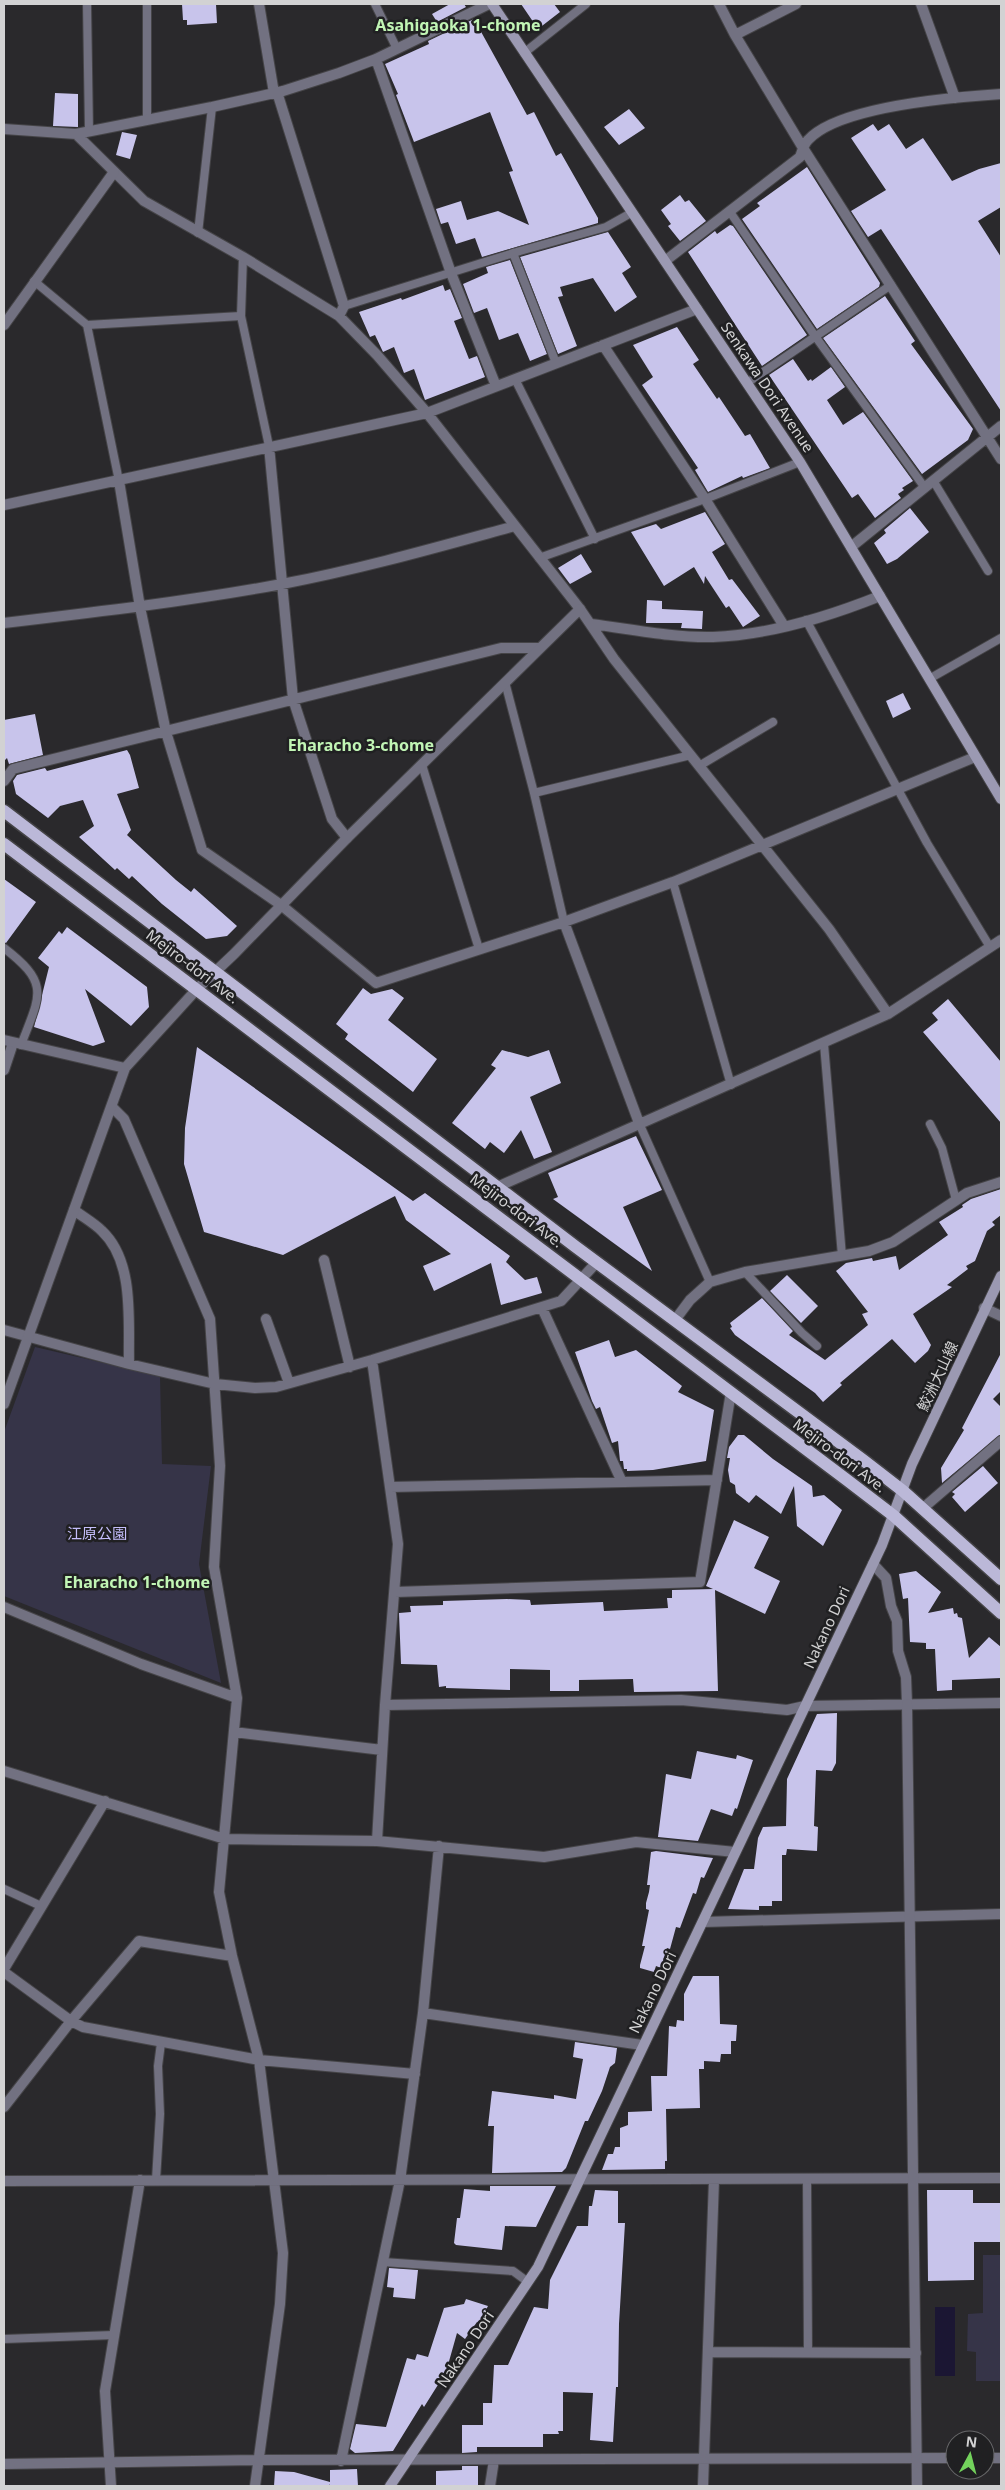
<svg xmlns="http://www.w3.org/2000/svg" width="1005" height="2490" font-family="'Noto Sans','Noto Sans JP',sans-serif">
<style>
.green{fill:#363448}
.water{fill:#1b1633}
.building{fill:#c8c4eb}
.lines{fill:none;stroke-linecap:round;stroke-linejoin:round}
.service-casing{stroke:#454447;stroke-width:10}
.minor-casing{stroke:#454447;stroke-width:12}
.tertiary-casing{stroke:#454447;stroke-width:12}
.secondary-casing{stroke:#454447;stroke-width:12}
.primary-casing{stroke:#454447;stroke-width:15}
.service{stroke:#727181;stroke-width:8}
.minor{stroke:#727181;stroke-width:10}
.tertiary{stroke:#727181;stroke-width:10}
.secondary{stroke:#9b99b2;stroke-width:10}
.primary{stroke:#bbb8d8;stroke-width:12}
.labels{text-anchor:middle;dominant-baseline:central;stroke-width:5;stroke-linejoin:round;paint-order:stroke}
.street-label{font-size:15px;fill:#d2d2d3;stroke:#202022}
.park-label{font-size:15px;fill:#c5befb;stroke:#202022}
.neighbourhood-label{font-size:16px;font-weight:bold;fill:#c1f5b5;stroke:#202022}
</style>
<rect width="100%" height="100%" fill="#2a292c"/>
<!-- green -->
<path class="green" d="M35,1347L160,1376L162,1464L211,1466L199,1564L221,1683L4,1596V1432Z
M983,2255H1001V2381H976V2352L967,2351L968,2314L983,2313Z"/>
<!-- water -->
<path class="water" d="M935,2307H955V2376H935Z"/>
<!-- building -->
<path class="building" d="M182,4H216L217,23L187,25V20H183Z
M450,4H464L466,7L437,22L432,14Z
M521,4H554L560,12L538,29Z
M474,19L527,115L534,112L556,156L561,153L598,218V223L482,257L475,238L456,244L448,222L441,224L436,209L461,201L467,220L498,211L529,225L509,172L513,171L490,112L414,142L396,95L398,94L385,64L429,44L428,41Z
M55,93L78,94V127L53,126Z
M629,109L645,128L619,145L604,127Z
M873,124L878,131L889,124L906,149L923,138L952,181L979,169L1001,163V207L978,221L1001,257V411L881,229L868,237L851,211L886,190L851,138Z
M122,132L137,135L130,159L116,155Z
M807,167L880,283L879,287L817,329L742,219L760,206L757,203Z
M680,195L685,202L689,200L706,221L680,241L668,226L671,224L661,210Z
M730,225L733,226L807,335L762,366L688,252L715,231L717,234Z
M608,232L631,267L622,273L637,297L615,312L593,278L560,287L563,296L558,297L577,346L558,354L520,257Z
M510,260L547,354L530,361L518,333L499,340L487,308L474,313L463,284L488,273L486,267Z
M443,285L445,291L450,289L462,318L454,321L469,359L477,356L485,377L425,400L414,369L404,373L394,347L383,352L375,335L370,337L359,312L401,298L402,300Z
M885,296L915,341L911,344L973,429L968,440L922,474L823,338Z
M677,327L699,360L693,364L717,399L719,397L745,436L750,434L770,468L743,478L742,476L708,492L695,470L698,468L642,385L653,377L633,345Z
M793,359L808,381L811,379L812,381L831,367L845,387L827,400L843,425L863,412L913,481L902,488L904,490L898,494L901,498L875,518L858,494L852,498L769,375Z
M910,508L929,532L897,559L887,564L874,543L886,533L884,530Z
M705,512L725,544L712,552L729,580L732,579L760,616L743,627L729,606L726,608L705,576L704,584L694,567L664,586L631,532L656,524L661,529Z
M581,554L592,572L570,584L558,568Z
M647,600L662,601V609L703,611L702,629L681,628L682,623H646Z
M903,693L911,709L893,718L886,701Z
M35,714L43,755L9,764L7,758L4,761V720Z
M127,750L130,755L139,788L117,794L131,830L127,835L176,880L191,892L194,888L237,926L227,936L206,939L162,904L132,876L129,879L117,868L115,870L79,837L94,826L83,800L60,806L48,818L16,794L13,781L17,775L45,768L47,771Z
M4,879L36,902L6,943L4,942Z
M67,927L147,987L149,1007L131,1026L85,989L105,1042L93,1046L34,1027L49,967L38,958L59,931L62,934Z
M363,988L371,994L392,989L404,998L388,1020L437,1059L413,1092L345,1039L348,1034L336,1024Z
M948,999L1001,1062V1123L923,1032L938,1020L932,1013Z
M197,1047L413,1201L425,1193L510,1256L506,1262L525,1280L537,1277L542,1293L501,1305L491,1263L434,1291L423,1266L451,1254L406,1220L395,1196L283,1255L204,1232L184,1164L185,1128Z
M502,1050L528,1057L549,1050L561,1083L530,1097L552,1152L534,1159L521,1130L504,1153L490,1142L485,1149L452,1123L496,1068L491,1065Z
M636,1136L662,1190L623,1207L652,1271L553,1199L558,1197L548,1173Z
M1001,1189V1215L992,1222L995,1225L987,1231L975,1261L966,1266L968,1269L947,1285L952,1287L913,1314L931,1345L928,1351L915,1363L892,1339L840,1383L842,1385L823,1402L815,1393L735,1335L730,1328L732,1327L730,1323L762,1298L793,1331L789,1335L825,1360L868,1325L862,1314L868,1312L836,1271L846,1263L872,1258L873,1261L896,1256L899,1270L948,1235L939,1222L963,1207L962,1205L971,1199Z
M787,1275L818,1306L801,1323L770,1291Z
M609,1340L615,1357L636,1350L682,1386L678,1392L714,1410L706,1461L653,1470L627,1471V1469H624L623,1461H620L618,1441L612,1443L600,1407L596,1409L592,1401L575,1352Z
M1001,1353V1391L993,1399L1001,1407V1434L942,1483L941,1468L964,1430L962,1428Z
M738,1435H744L773,1459L812,1486L813,1497L824,1495L842,1510L823,1546L797,1526L794,1486L781,1514L756,1495L749,1503L736,1493L735,1485L730,1482L728,1470L730,1458H727L729,1447Z
M983,1466L998,1483L965,1512L952,1497L955,1494L952,1492Z
M734,1520L769,1537L754,1568L780,1581L765,1614L715,1590L718,1691L634,1692L633,1679L579,1680V1691H550V1670L510,1669V1690L446,1688V1686L439,1687L437,1665L401,1664L399,1613L411,1612L410,1606L443,1605V1601L507,1599L530,1600L531,1605L603,1602L604,1611L668,1608L667,1598H672V1590L713,1589L706,1586Z
M916,1571L941,1592L928,1613L953,1608L954,1614L957,1613L958,1617L962,1618L969,1658L989,1637L1001,1647V1678L952,1680V1690L937,1691L935,1649H926V1643L910,1642L908,1598L903,1599L899,1574Z
M837,1713L836,1763L832,1771L816,1770L814,1826L818,1827L817,1851L787,1849L786,1855H782V1901H772V1906H759V1910L728,1909L744,1869H754L758,1838L763,1827L786,1826L787,1779L817,1714Z
M697,1751L736,1759L737,1755L753,1760L737,1809L735,1808L732,1816L711,1809L698,1841L658,1837L666,1774L691,1779Z
M656,1851L713,1858L704,1878L701,1877L696,1894L693,1893L680,1928L676,1927L670,1949L667,1948L661,1968L656,1966L654,1972L640,1968V1965L645,1946H642L649,1910L646,1909V1903L649,1892L650,1885H647L651,1852Z
M693,1976H719L720,2024L737,2025L736,2041H731V2054H721L720,2062L704,2061V2069H699L700,2108L666,2109L667,2161H665V2169L602,2170L608,2154H613L615,2147H620V2128L628,2125V2112L652,2111L651,2076H667L669,2026L676,2027L677,2020L684,2021V1994Z
M575,2042L617,2048L615,2063L610,2067L602,2091L588,2121H585L566,2168L562,2172L492,2173L494,2126H488L492,2091L554,2099V2095L576,2099L583,2059L573,2057Z
M490,2186H556L536,2227L505,2226L502,2250L456,2245L454,2243L457,2218H460L464,2189L490,2191Z
M595,2190L618,2191V2223H625L619,2324L618,2387H616L613,2442L590,2440L593,2393L563,2392V2431H558L559,2434H543V2447H477V2452L462,2453V2425H483V2403H492L494,2365H508L534,2307L548,2309L550,2280L577,2226H588L589,2206H592Z
M927,2190H973V2203H1001V2242H974V2280L928,2281Z
M389,2268L418,2270L415,2299L393,2297L394,2288L387,2287Z
M466,2299L488,2306L479,2323L477,2322L465,2339L457,2333L446,2372L424,2407L422,2404L393,2451L355,2453L350,2449L356,2424L386,2427L407,2358L415,2360L417,2354L428,2357L444,2308L464,2304Z
M462,2466H478V2486H436V2471L462,2470Z
M357,2469L358,2486H330V2484L329,2486H274L275,2471L294,2472L330,2482V2470Z"/>
<g class="lines">
<!-- service casing -->
<g class="service-casing">
<path id="service" d="M87,4L89,132
M375,4L397,49
M524,53L586,4
M147,120V4
M730,212L815,336L925,488
M198,233L212,107
M513,253L556,363
M243,257L241,316L269,446
M34,281L87,325L119,481
M344,306L520,251L606,227L631,213
M87,325L241,316
M515,379L595,539
M747,383L891,285
M934,482L988,571
M539,558L705,499L800,462
M806,620L927,843L990,947
M929,679L1001,638
M505,682L534,793L564,922
M422,765L479,949
M699,766L773,722
M534,793L691,755
M673,882L731,1085
M4,948C51,984 40,995 21,1045
M824,1044L842,1256
M639,1123L710,1282
M930,1124L942,1148L956,1200
M745,1272L802,1333L817,1346
M4,1889L41,1906
M807,2179L808,2352
M156,2180L160,2114L158,2066L161,2043
M383,2262L513,2271L528,2282
M4,2339L114,2335"/>
</g>
<!-- minor casing -->
<g class="minor-casing">
<path id="minor" d="M259,4L274,93
M719,4L735,35L803,148L1001,459
M921,4L955,98
M735,35L796,4
M376,59L451,273L496,386
M277,92L344,306L339,316
M4,129L76,134L212,107L283,91L339,73L376,59L489,4
M76,134L144,201L243,257L339,316L377,355L427,413L580,609L614,659L829,929L888,1014
M665,261L800,157C802,151 804,144 808,140C839,106 956,97 1001,94
M603,345L705,499L784,626
M269,446L293,699L332,819L347,838
M119,481L140,607L166,732L202,850L281,905L376,983L564,922L673,882L975,757
M4,505L427,413L697,309
M851,547L1001,426
M4,623C97,612 190,601 282,584C361,569 438,547 515,526
M591,624C631,629 673,638 713,637C768,635 830,616 880,596
M4,781L13,769L501,648H539
M564,922L639,1123
M4,1070L13,1043
M112,1107L124,1119L210,1319L220,1466L214,1567L237,1698L219,1892L232,1956L259,2060L283,2253L280,2304L255,2486
M497,1187L888,1014L1001,940
M74,1210C83,1217 94,1223 102,1231C135,1262 128,1322 129,1364
M324,1260L350,1367
M542,1308L622,1482
M984,1308L1001,1316
M266,1319L289,1383
M675,1320L690,1300L710,1282L745,1272L869,1251L893,1242L967,1193L1001,1182
M4,1330L129,1364L215,1384L255,1388L276,1387L372,1360L561,1301L597,1262
M372,1360L398,1544L385,1705L377,1841
M390,1487L717,1480
M922,1509L1001,1441
M873,1564L886,1578L891,1606L897,1621L898,1651L906,1677L907,1704
M395,1592L700,1582L731,1392
M4,1607L141,1664L237,1698
M385,1705L681,1700L787,1710L805,1706L1001,1703
M234,1732L382,1750
M4,1771L225,1839L377,1841L544,1857L636,1842L735,1852
M703,1922L1001,1914
M4,1969L105,1801
M4,1972L71,2021L83,2027L259,2060L415,2074
M423,2013L642,2045
M4,2107L71,2021L139,1941L232,1956
M4,2181L1001,2178
M709,2352L916,2353
M985,2458H1001
M341,2461L400,2180L423,2013L439,1846
M4,2464L258,2460L955,2458
M111,2486L105,2391L140,2180
M490,2486L494,2460
M703,2486L714,2180"/>
</g>
<!-- tertiary casing -->
<g class="tertiary-casing">
<path id="tertiary" d="M4,325L114,172
M4,1040L125,1068
M4,1404L125,1068L197,989L234,954L347,838L580,609
M907,1704L917,2486"/>
</g>
<!-- secondary casing -->
<g class="secondary-casing">
<path id="secondary" d="M492,4L800,462L1001,799
M390,2486L538,2267L882,1545L912,1464L1001,1276"/>
</g>
<!-- primary casing -->
<g class="primary-casing">
<path id="primary" d="M4,811L576,1247L863,1460L903,1491L1001,1579
M4,844C285,1056 565,1269 847,1480L894,1516L1001,1613"/>
</g>
<!-- service -->
<use href="#service" class="service"/>
<!-- minor -->
<use href="#minor" class="minor"/>
<!-- tertiary -->
<use href="#tertiary" class="tertiary"/>
<!-- secondary -->
<use href="#secondary" class="secondary"/>
<!-- primary -->
<use href="#primary" class="primary"/>
</g>
<g class="labels">
<!-- street labels -->
<g class="street-label">
<text transform="translate(768 387) rotate(56)">Senkawa Dori Avenue</text>
<text transform="translate(193 966) rotate(37)">Mejiro-dori Ave.</text>
<text transform="translate(517 1210) rotate(37)">Mejiro-dori Ave.</text>
<text transform="translate(937 1376) rotate(-65)">鮫洲大山線</text>
<text transform="translate(840 1455) rotate(37)">Mejiro-dori Ave.</text>
<text transform="translate(826 1627) rotate(-65)">Nakano Dori</text>
<text transform="translate(652 1992) rotate(-64)">Nakano Dori</text>
<text transform="translate(465 2349) rotate(-56)">Nakano Dori</text>
</g>
<!-- park labels -->
<g class="park-label">
<text x="97" y="1533">江原公園</text>
</g>
<!-- neighbourhood labels -->
<g class="neighbourhood-label">
<text x="458" y="25">Asahigaoka 1-chome</text>
<text x="361" y="745">Eharacho 3-chome</text>
<text x="137" y="1582">Eharacho 1-chome</text>
</g>
</g>
<!-- border -->
<rect width="1005" height="2490" fill="none" stroke="#d2d2d3" stroke-width="10"/>
<!-- north arrow -->
<g transform="translate(970 2455) rotate(7)"><circle r="24" fill="#202022" stroke="#676769"/>
<path d="M0-4L9 19L0 12L-9 19Z" fill="#73d25c"/>
<text y="-8" font-size="14" font-weight="bold" text-anchor="middle" fill="#d2d2d3">N</text>
</g>
</svg>
